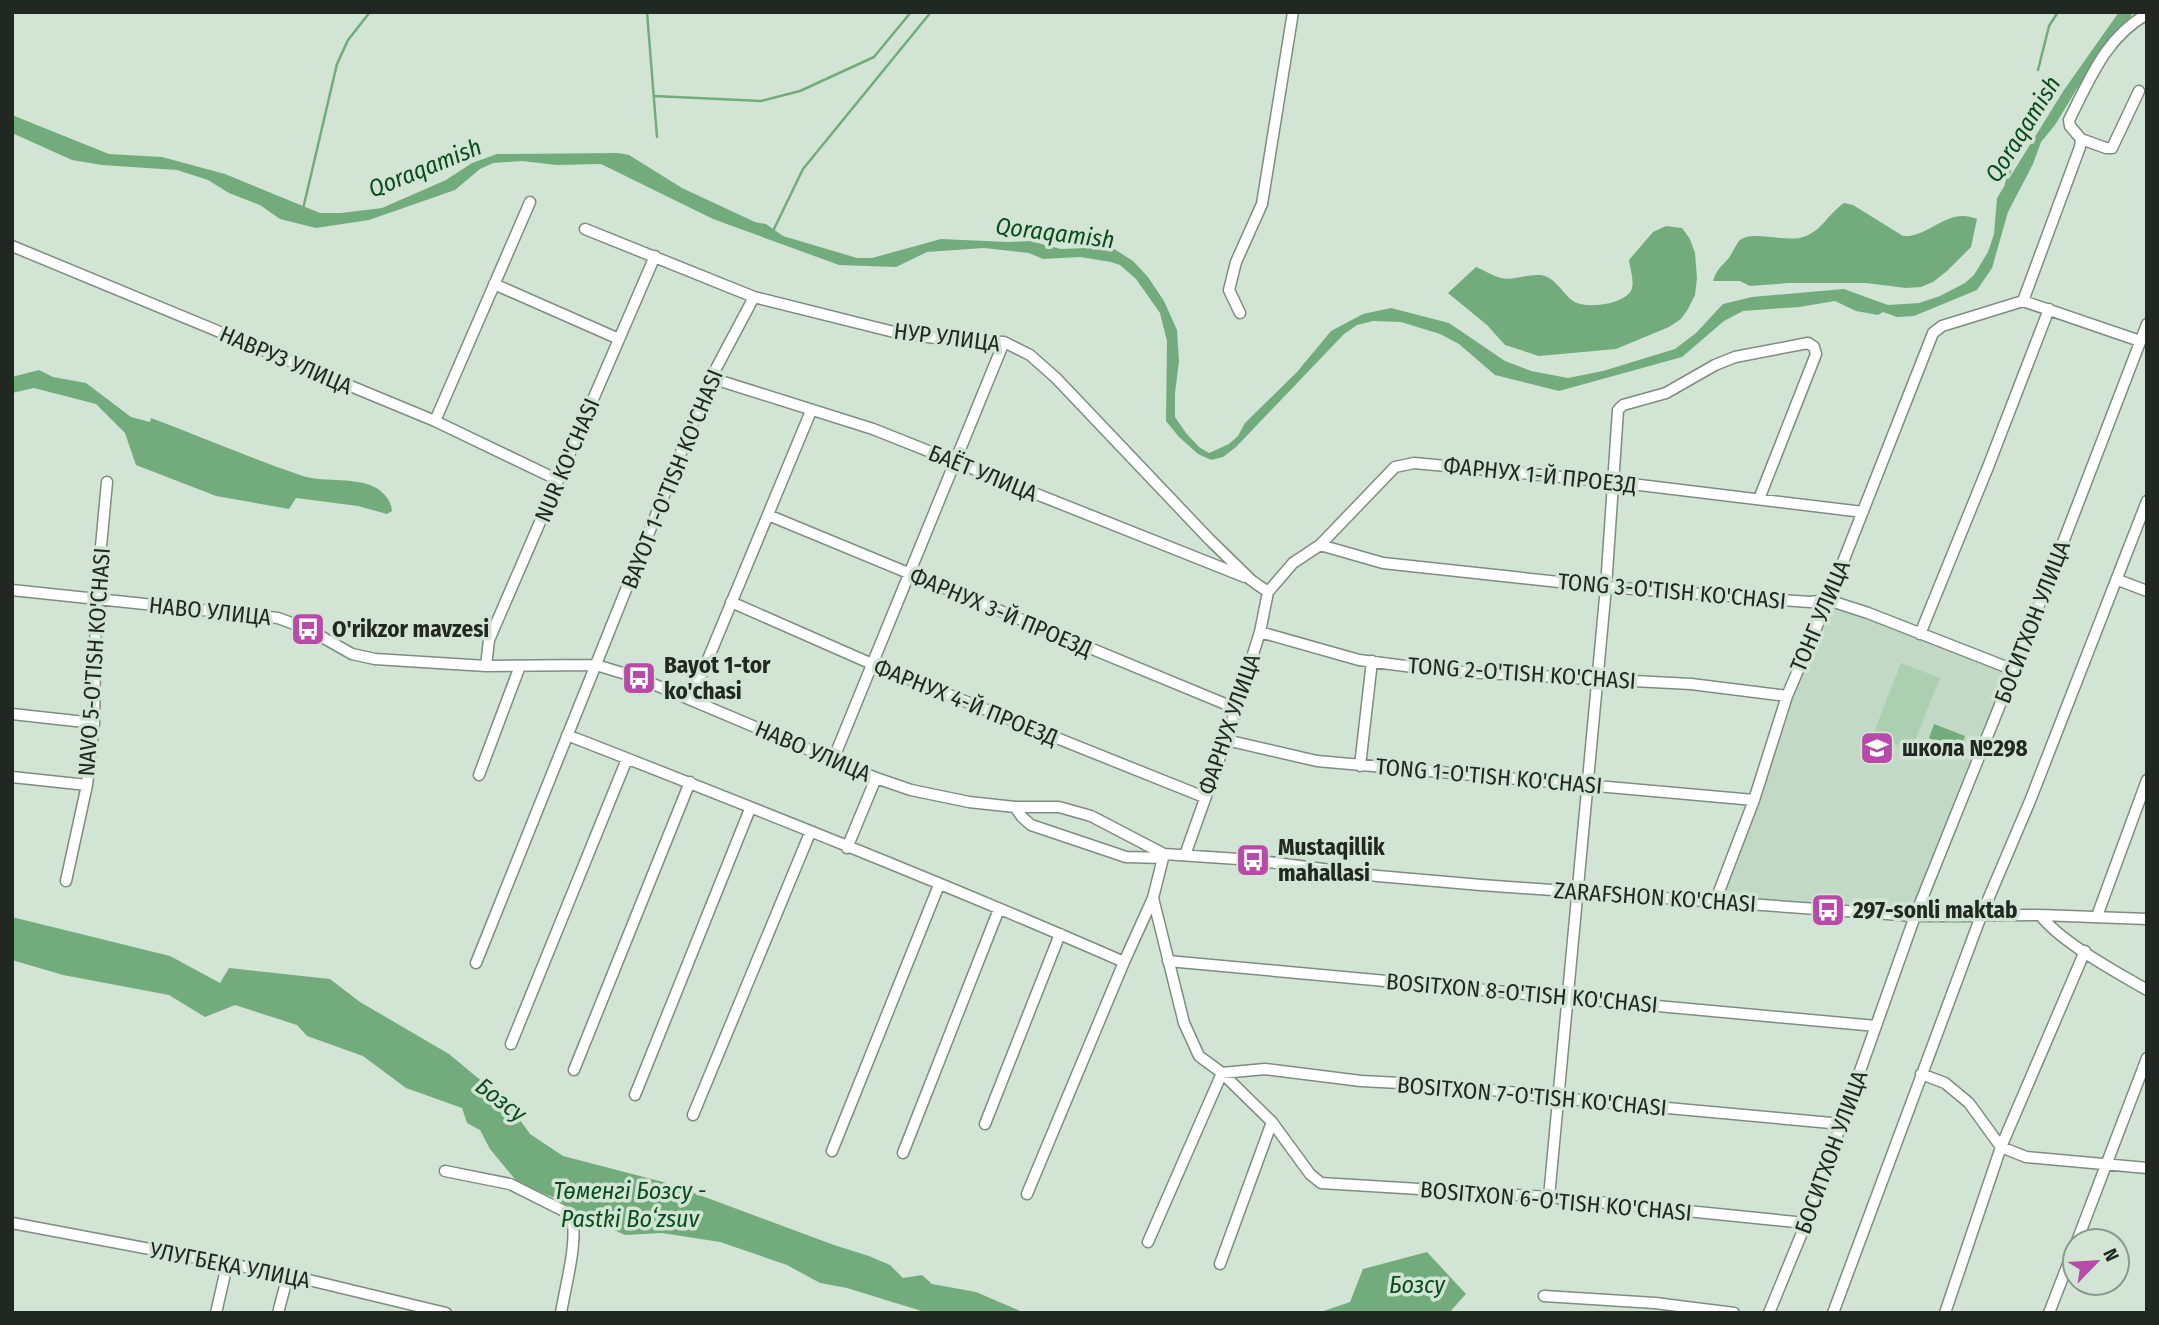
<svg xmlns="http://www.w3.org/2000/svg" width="2159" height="1325" font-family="'Fira Sans Condensed',sans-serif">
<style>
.built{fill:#c2dac5}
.green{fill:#abcfb0}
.water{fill:#73ac7c}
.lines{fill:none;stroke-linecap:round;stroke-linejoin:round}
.stream{stroke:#73ac7c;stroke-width:2.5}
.minor-casing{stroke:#7d8d7f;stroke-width:13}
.minor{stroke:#fff;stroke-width:10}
.labels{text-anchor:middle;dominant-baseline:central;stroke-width:7;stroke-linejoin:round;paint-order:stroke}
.street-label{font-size:23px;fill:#212822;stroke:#d2e4d4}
.poi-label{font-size:23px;font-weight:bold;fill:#212822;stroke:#d2e4d4;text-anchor:start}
.water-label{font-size:24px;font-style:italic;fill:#0a4c1e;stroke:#d2e4d4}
</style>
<rect width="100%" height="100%" fill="#d2e4d4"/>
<!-- built -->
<path class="built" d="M1828,600L2014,670L1915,916L1715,902L1787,696Z"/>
<!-- green -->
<path class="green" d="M1901,663L1940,678L1911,750L1873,735Z"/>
<!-- water -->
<path class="water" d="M2119,12H2133L2125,28L2078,87L2055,125L2041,142L2033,164L2008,212L1992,268L1977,290L1914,316L1897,317L1883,312L1878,315L1856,311L1835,301L1799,307L1743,311L1724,321L1682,357L1559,391L1495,375L1459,344L1440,334L1401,322L1373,321L1357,325L1344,334L1236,447L1223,457L1211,460L1198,454L1179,437L1166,421L1167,341L1160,313L1136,279L1120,265L1111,262L1080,257L1043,259L1029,253L984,248L927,252L896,267L839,265L713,219L601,164L557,165L522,161L493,163L480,169L455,190L369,220L316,228L280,219L260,205L229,193L208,180L177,170L102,165L72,160L12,133V115L109,154L162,157L225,174L320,213H341L382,208L446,180L472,163L497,154L618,153L629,155L682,188L755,222L766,224L783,236L857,258H872L941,239L1008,242L1030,241L1061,249L1111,247L1133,261L1148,277L1164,301L1177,330L1179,361L1175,393V417L1186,433L1199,447L1209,453L1229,444L1238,436L1245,423L1297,372L1331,331L1363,314L1391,308L1449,323L1505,361L1531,371L1568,378L1603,371L1675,349L1696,333L1723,304L1752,297L1844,289L1888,305L1919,303L1940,296L1965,283L1974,275L1988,252L1994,234L1997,198L2064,90Z
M1844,203L1853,205L1903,236C1929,238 1948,206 1977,219L1971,247L1947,271L1933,282L1921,287L1906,288L1866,283H1789L1750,286L1740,281H1713C1716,270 1721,267 1728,259C1732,254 1735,246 1739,241C1751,229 1785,243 1803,237C1821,232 1829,213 1844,203Z
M1666,226L1682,228L1690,239L1695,253L1697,278L1695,295L1688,309L1681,319L1669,327L1616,349L1539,356L1505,345L1487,325L1448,293L1476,267C1484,270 1493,276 1501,278C1513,281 1527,274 1539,275C1555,276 1562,293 1573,301C1586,310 1628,304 1632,288C1634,279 1630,269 1629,260L1653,232Z
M39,370L53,377L86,383L131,417L150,422L151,418C202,437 252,459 303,476C326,483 357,476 378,489C386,495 391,501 392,511L387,514L358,506L296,498L289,509L216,496L136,465L125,433L96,404L34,388L12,393V377Z
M1934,724L1965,736L1960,750L1929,738Z
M12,917L170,956L220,983L229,968L330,979L360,1002L449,1054L508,1103L530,1134L563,1156L667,1183L834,1245L869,1256L890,1265L903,1278L922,1275L932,1284L976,1292L1025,1313H928L847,1288L820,1283L787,1265L720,1242L662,1233L625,1235L585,1217L555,1198L519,1184L490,1149L480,1130L467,1123L462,1108L406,1088L363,1056L307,1036L297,1025L235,1005L205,1017L169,995L63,975L12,960Z
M1427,1252L1466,1294L1449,1313H1318L1350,1302L1363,1269Z"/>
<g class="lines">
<!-- stream -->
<path class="stream" d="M647,12L657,137
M2038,70L2049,26L2058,12
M654,96L761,101L800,91L874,57L911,12
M2006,184L2019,141
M303,209L337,64L348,40L370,12
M773,231L803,169L931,12"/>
<!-- minor casing -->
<g class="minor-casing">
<path id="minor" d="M2081,139L2106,148H2112L2139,91
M585,229L754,297L898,333L951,340L1004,342L1030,355L1056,378L1209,539L1251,580L1268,592
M12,246L435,421L558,480
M494,284L619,339
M2023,301L2080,147L2081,139L2070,126L2069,120C2090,79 2105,38 2147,14
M1240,313L1229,290L1236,262L1262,204L1293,12
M711,378L873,429L1245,577
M435,421L530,202
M768,515L1235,708
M1320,545L1383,563L1606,587L1810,602L1828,600L1868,613L2014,670
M2118,580L2147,591
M12,590L278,618L308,629L352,654L375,659L486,666L596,665L639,678L876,778L911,790L969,802L1015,807H1059L1091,816L1164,854L1253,860L1378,876L1481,885L1915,916L2040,915L2147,919
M731,602L872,664L1204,797
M1260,632L1359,660L1444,671L1691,684L1787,696
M1920,634L1988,467L2049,309
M486,666L489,640L655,256
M691,700L811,411
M12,714L94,723
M567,735C754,808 941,882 1124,962L1153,898
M1226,740L1317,761L1754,800
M833,760L1004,342
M1360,766L1372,661
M479,775L520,666
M12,777L87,785
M1015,807L1022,817L1031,825L1126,857L1163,858
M847,848L876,778
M1164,854L1153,898L1184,1023L1199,1056L1222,1073L1272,1122L1310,1174L1321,1183L1549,1197L1806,1223
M1185,855L1226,740L1260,632L1268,592L1293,563L1320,545L1395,467L1414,463L1615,482L1863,512
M66,881L87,785L94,723L96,600L107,482
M1715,902L1754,800L1787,696L1828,600L1933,333L1942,326L2023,301L2140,341
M2040,915C2062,943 2115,971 2147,990
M2097,916L2147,780
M1168,961L1876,1026
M476,963L711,378L754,297
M511,1044L627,759
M574,1070L690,782
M1921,1074L1945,1083L1969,1103L2001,1147L2026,1157L2147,1168
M635,1095L750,809
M693,1115L810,833
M985,1124L1060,934
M832,1151L939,885
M903,1153L999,909
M445,1171L510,1184L564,1211C568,1215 572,1218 573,1224C576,1249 565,1288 561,1313
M1027,1194L1124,962
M1549,1197L1606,587L1618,410L1623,405L1666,393L1715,365L1735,357L1808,343L1814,347L1816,354L1759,499
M12,1223L288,1275L446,1313
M2077,1241L2147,1058
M1148,1242L1222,1073L1265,1069L1361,1081L1459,1086L1558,1098L1842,1124
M1220,1264L1272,1122
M1544,1296L1655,1303L1734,1313
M216,1313L227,1265
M278,1313L288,1275
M1769,1313L1806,1223L1915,916L2014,670L2147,324
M1833,1313L1981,916L2030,801L2147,501
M1945,1313L2001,1147L2085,951
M2049,1313L2075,1246"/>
</g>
<!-- minor -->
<use href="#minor" class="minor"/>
</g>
<!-- icons -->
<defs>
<g id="bus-square" transform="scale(1.75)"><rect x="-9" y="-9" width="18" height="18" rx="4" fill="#b84aa8" stroke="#d2e4d4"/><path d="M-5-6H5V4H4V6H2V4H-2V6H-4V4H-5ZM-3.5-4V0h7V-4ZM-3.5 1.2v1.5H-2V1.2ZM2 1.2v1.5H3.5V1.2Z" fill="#fff"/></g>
<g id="school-square" transform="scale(1.75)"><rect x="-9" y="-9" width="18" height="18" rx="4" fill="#b84aa8" stroke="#d2e4d4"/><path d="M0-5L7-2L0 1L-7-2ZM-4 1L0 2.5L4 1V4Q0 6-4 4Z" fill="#fff"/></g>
</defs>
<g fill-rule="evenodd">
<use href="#bus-square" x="308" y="629"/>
<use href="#bus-square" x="639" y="678"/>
<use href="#school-square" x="1877" y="748"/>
<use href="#bus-square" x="1253" y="860"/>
<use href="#bus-square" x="1828" y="910"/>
</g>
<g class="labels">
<!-- street labels -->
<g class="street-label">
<text transform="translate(947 337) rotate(7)">НУР УЛИЦА</text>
<text transform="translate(286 360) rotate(23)">НАВРУЗ УЛИЦА</text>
<text transform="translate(567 460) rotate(-67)">NUR KO'CHASI</text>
<text transform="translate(983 473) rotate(22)">БАЁТ УЛИЦА</text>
<text transform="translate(1540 475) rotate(6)">ФАРНУХ 1-Й ПРОЕЗД</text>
<text transform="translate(672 479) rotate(-68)">BAYOT 1-O'TISH KO'CHASI</text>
<text transform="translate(1672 591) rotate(5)">TONG 3-O'TISH KO'CHASI</text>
<text transform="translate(210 611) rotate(6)">НАВО УЛИЦА</text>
<text transform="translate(1001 612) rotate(23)">ФАРНУХ 3-Й ПРОЕЗД</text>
<text transform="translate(1820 616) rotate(-67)">ТОНГ УЛИЦА</text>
<text transform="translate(2032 622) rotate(-69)">БОСИТХОН УЛИЦА</text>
<text transform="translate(94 662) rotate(-86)">NAVO 5-O'TISH KO'CHASI</text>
<text transform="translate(1522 673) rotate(4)">TONG 2-O'TISH KO'CHASI</text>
<text transform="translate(966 702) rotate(22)">ФАРНУХ 4-Й ПРОЕЗД</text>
<text transform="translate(1229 724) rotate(-71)">ФАРНУХ УЛИЦА</text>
<text transform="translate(813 751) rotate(23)">НАВО УЛИЦА</text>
<text transform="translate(1489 776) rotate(5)">TONG 1-O'TISH KO'CHASI</text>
<text transform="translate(1655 897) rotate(4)">ZARAFSHON KO'CHASI</text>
<text transform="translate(1522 993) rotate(5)">BOSITXON 8-O'TISH KO'CHASI</text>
<text transform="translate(1532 1096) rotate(5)">BOSITXON 7-O'TISH KO'CHASI</text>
<text transform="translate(1831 1152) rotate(-70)">БОСИТХОН УЛИЦА</text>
<text transform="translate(1556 1201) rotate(5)">BOSITXON 6-O'TISH KO'CHASI</text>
<text transform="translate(230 1265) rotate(11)">УЛУГБЕКА УЛИЦА</text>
</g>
<!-- poi labels -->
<g class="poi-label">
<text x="332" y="629">O'rikzor mavzesi</text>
<text x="664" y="665">Bayot 1-tor<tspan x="664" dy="26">ko'chasi</tspan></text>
<text x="1902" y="748">школа №298</text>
<text x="1278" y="847">Mustaqillik<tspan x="1278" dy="26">mahallasi</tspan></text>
<text x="1853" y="910">297-sonli maktab</text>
</g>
<!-- water labels -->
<g class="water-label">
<text transform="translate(2023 129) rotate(-58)">Qoraqamish</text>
<text transform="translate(425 168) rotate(-22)">Qoraqamish</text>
<text transform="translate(1055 233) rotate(7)">Qoraqamish</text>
<text transform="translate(501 1100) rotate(37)">Бозсу</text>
<text x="630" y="1191">Төменгі Бозсу -<tspan x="630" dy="28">Pastki Boʻzsuv</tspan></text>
<text x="1417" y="1285">Бозсу</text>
</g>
</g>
<!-- border -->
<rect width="2159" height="1325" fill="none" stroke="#212822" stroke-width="28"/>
<!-- north arrow -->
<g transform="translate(2096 1262) rotate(65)"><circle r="33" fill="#d2e4d4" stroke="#8b998d" stroke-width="2"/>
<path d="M0-5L12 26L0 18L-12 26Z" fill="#b84aa8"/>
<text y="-10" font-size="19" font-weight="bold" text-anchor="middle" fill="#212822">N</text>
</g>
</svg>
